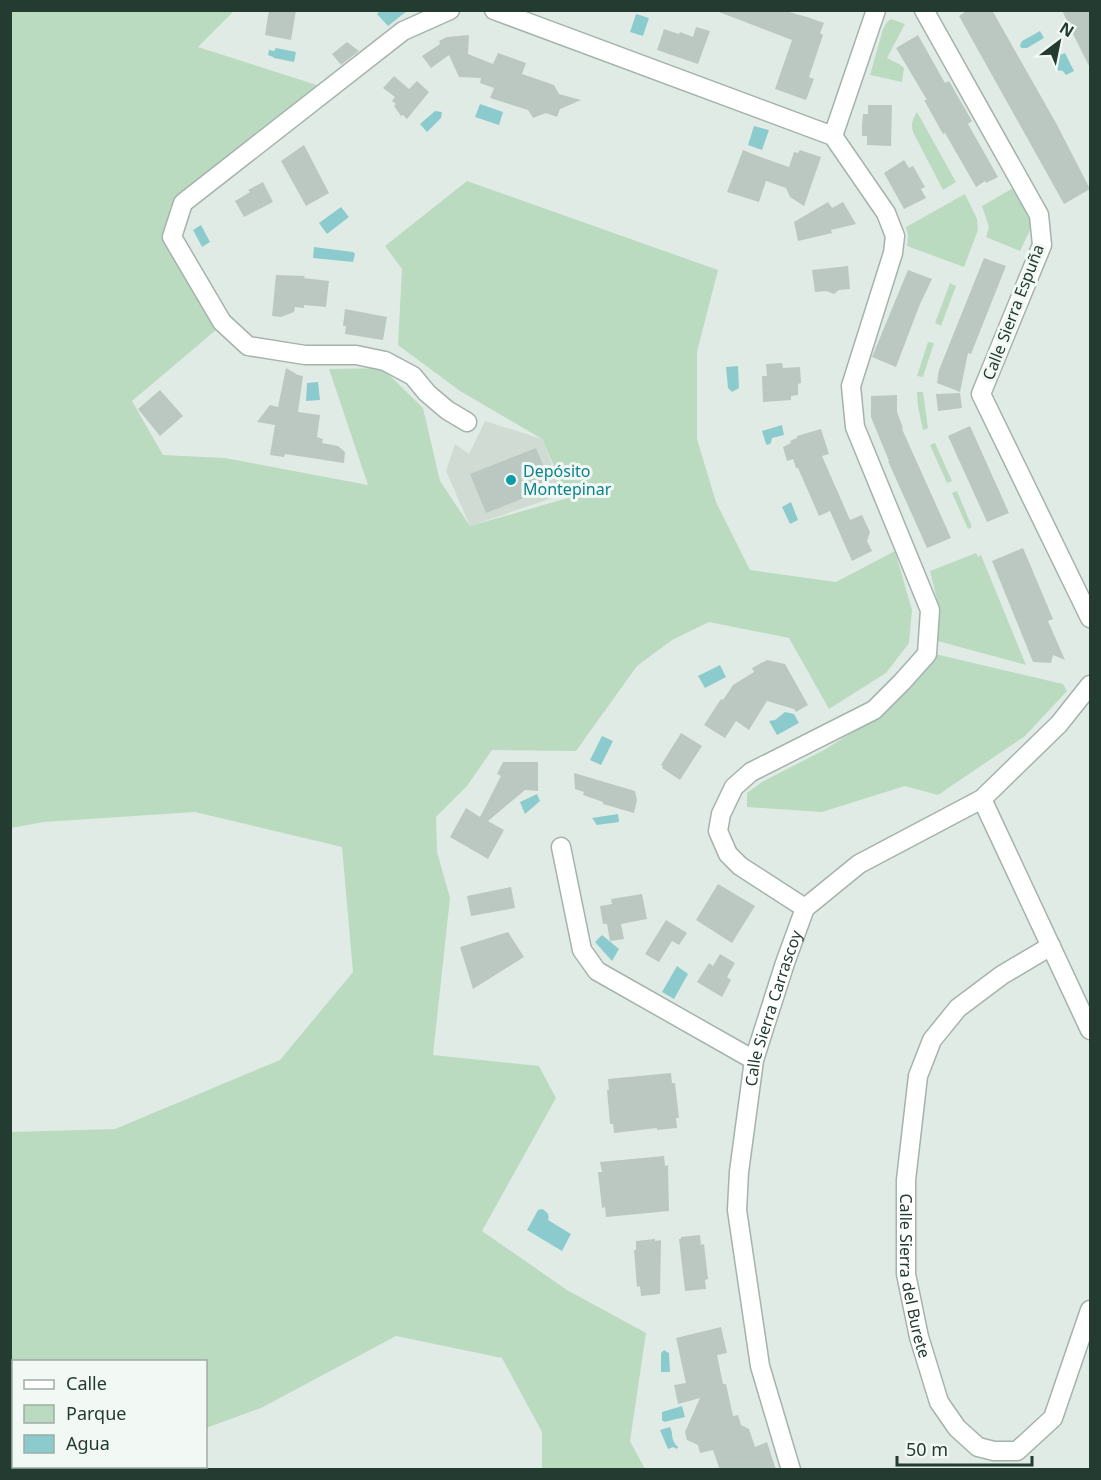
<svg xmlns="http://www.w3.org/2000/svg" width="1101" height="1480" font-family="'Noto Sans',sans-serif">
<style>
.built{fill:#d0dbd4}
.green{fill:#bbdbc0}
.water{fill:#8ccbcd}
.building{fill:#bac8c1}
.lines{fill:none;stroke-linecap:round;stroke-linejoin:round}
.minor-casing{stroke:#a4b3ac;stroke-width:21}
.minor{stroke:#fff;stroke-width:18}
.culture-dot{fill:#0f9aa8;stroke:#f2f8f4;stroke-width:2}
.labels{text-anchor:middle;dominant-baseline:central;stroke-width:6;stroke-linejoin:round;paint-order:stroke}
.street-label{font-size:16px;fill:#233b31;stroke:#f2f8f4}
.culture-label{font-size:16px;fill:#0d838f;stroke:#f2f8f4;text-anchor:start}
</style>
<rect width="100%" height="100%" fill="#e1ebe6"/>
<!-- built -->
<path class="built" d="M485,421L542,439L564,494L470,526L446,471L455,444L469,454Z"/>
<!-- green -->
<path class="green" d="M11,11H234L198,47L320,86L170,207L166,243L216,330L132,401L163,455L225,458L368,485L329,369L382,368L423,408L440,481L470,526L568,498L542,439L460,391L398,345L402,269L385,246L467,181L718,270L697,352V439L716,502L750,570L836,582L895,551L912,610L909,643L886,673L829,709L789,638L709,622L672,640L637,666L576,751L492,750L467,786L436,817L437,852L450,898L433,1055L539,1066L556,1098L482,1231L567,1290L646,1333L630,1441L645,1469H542V1432L502,1358L396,1336L261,1408L206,1428V1362H14V1465L11,1466L10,1132L115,1129L280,1060L353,972L342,847L195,812L44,822L11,828Z
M891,19L905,24L887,58L899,64L904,68L902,82L870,75L883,29L887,22Z
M917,112L956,182L943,190L913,132C911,124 912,120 917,112Z
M1015,187L1028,209L1031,228L1020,251L986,237L989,227L982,206Z
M965,194L977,219L978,230L964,267L907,246L908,236L906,227Z
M950,283L956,286L941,326L935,323Z
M928,342L934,343L923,377L917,376Z
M917,392H923L928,428L923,430L918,407Z
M935,443L952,481L947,483L930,445Z
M957,491L972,527L968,529L952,493Z
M976,553L978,557L981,555L1026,665L934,640L938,614L937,600L930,571Z
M935,654L1063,684L1067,691L1025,736L938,795L905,786L822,812L747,807V793L762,782L824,750L888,710Z"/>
<!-- water -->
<path class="water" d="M381,10H407V11L388,26L377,14Z
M636,14L649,18L643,36L630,32Z
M1040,31L1044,38L1027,48H1021L1020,45L1022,41Z
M276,48L296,52L294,62L274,58L273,57L268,55L269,50L274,51Z
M1065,53L1074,71L1066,75L1063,71L1056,70L1055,67L1058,63L1055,57Z
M480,104L503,112L499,125L475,117Z
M435,111L442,112L441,118L427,132L420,124Z
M754,126L769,130L762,150L748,145Z
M341,207L349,217L327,234L319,223Z
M201,225L210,242L202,247L193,230Z
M314,247L353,252L355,254L353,262L313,258Z
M738,366L739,388L732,392L728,388L726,367Z
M318,382L320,400L306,401L307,383Z
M782,425L784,435L772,438L771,443L768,445L766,444L762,431Z
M791,502L798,520L790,524L782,507Z
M720,665L726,677L705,688L698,676Z
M785,712L794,714L799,723L777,735L769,721L775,720Z
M602,736L613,741L601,765L590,760Z
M537,794L540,801L525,814L520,802Z
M618,814L619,822L597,825L592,818Z
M602,935L619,949L612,961L595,942Z
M677,966L688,974L674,999L662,992Z
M542,1209C547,1212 550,1214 548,1220L571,1234L562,1251L527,1230L538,1210Z
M664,1350L669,1353L670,1372H661V1353Z
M682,1406L685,1417L664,1422L662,1420V1412Z
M670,1427C674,1435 670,1440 678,1447L677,1449L673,1447L668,1449L660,1430Z"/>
<!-- building -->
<path class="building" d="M269,10H296L291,40L265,35Z
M719,10H782L807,17L824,23L820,33L823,35L809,77L814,79L806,100L775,89L792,40L719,12Z
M968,10H992L1056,123L1090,189L1064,204L959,16Z
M1062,10H1090V68L1071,30Z
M696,27L710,31L698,64L657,50L664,29L679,34L680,32L693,37Z
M469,35L468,54L493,64L498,53L526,63L522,74L554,85L559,94L581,100L560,109L557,117L546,113L533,118L528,110L490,98L494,88L480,83L481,78L459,77L449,55L431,68L422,56L440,44L439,41L447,37Z
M918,35L945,83L949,81L972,121L968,124L998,177L986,183L985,181L976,187L945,133L943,134L924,100H927L896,48Z
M347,42L359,51L341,65L332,54Z
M394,76L409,89L417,81L429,92L407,119L403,115L401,116L394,106L396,104L392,101L395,97L383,88Z
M868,105H892L891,146L867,145V136H862V125L863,114H868Z
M304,145L329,193L306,206L281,161Z
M743,150L755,155L789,167L794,152L798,153L800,150L821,157L804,206L790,197L786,188L766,181L759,202L727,192Z
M904,160L909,168L913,166L925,187L921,189L926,198L904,209L884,173Z
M263,182L273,202L244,217L235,201L250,192L248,190Z
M828,202L832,208L843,202L856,224L831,230L832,233L798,241L794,222Z
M984,258L1006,266L971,354L968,353L960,392L937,383L939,370Z
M848,266L850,289L839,290L834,294L826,291L815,292L812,270Z
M908,270L932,279L920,304L896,367L872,357Z
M276,275L305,276L304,278L329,281L326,307L304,305V308L295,307L294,312L281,317L272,316Z
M345,309L387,317L383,340L345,334L346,326H343Z
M782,363L783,368L800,367L801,383L798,384V395L791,396V400L763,402L762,376H767L766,364Z
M286,368L298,375L303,376L298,412L320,415L317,437L323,439L322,443L338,446L345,452L344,463L285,454L284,457L270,455L275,425L257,422L270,405L278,407Z
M160,390L183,416L160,436L138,409Z
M960,393L962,408L938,411L936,394Z
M897,395V412L903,428L902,429L951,538L927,548L888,461H889L871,417V396Z
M970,426L1009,513L987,522L948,436Z
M821,429L829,454L822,456L850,520L862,515L870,532L867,541L872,551L852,561L830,511L819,516L798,468H796L793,459L787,461L783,447L791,443L790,441L797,438V436Z
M536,448L552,487L486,513L470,474Z
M1023,548L1053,619L1048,621L1065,660L1053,655L1051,663L1033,662L992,561Z
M767,660L785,664L808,705L796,712L794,709L767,701L749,730L736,721L725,738L704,725L721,699L723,700L733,685L754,672L752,668Z
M681,733L702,746L680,780L662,768L663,766L661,765Z
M503,762H538V791L525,790L488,821L504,830L488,859L450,837L466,808L480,817L501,776L497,774Z
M574,773L635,791L637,800L634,813L603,804V802L583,795L584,792L575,789Z
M718,884L755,906L732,943L696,920Z
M511,887L515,908L471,916L467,896Z
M642,894L647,919L621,924L624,939L610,941L607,924H603L600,906L612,904L611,899Z
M666,920L687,933L679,945L672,941L659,962L645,954Z
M508,932L524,957L473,989L460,947Z
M720,954L735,963L727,977L731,980L722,997L697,982L709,963L713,966Z
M671,1073L672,1083H675L679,1118H676L677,1128L657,1130V1128L614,1133L613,1124H610L607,1090H609L608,1079Z
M664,1156L665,1166L668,1165L669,1211L606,1217L605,1207L602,1208L598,1172H602L600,1162Z
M700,1235L701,1245L704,1244L708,1279L705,1280L706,1289L685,1291L679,1239H681V1237Z
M655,1239V1241L661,1240L660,1294L641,1296L640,1286L637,1287L634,1250H636V1241Z
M721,1327L727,1353L717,1355L723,1384H726L733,1416L738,1415L741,1425L749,1429L755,1447L767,1442L776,1470H720L713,1450L700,1453L698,1445L687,1440L685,1432L700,1398L678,1404L674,1385L686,1383L676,1338Z"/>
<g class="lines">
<!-- minor casing -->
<g class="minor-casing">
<g id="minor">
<path d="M450,10L403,31L183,203L172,237L222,322L248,346L305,355H356L385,361L413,376L427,393L447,410L467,422"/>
<path d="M494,10L833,136L886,213L895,236L893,253L851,386L855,427L930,610L927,654L902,682L874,710L751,772L734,787L721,814L718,831L728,854L740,866L805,908"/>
<path d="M924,10L1039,215L1042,245L981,394L1090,618"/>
<path d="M833,136L876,10"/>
<path d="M982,799L1090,1030"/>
<path d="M561,847L582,950L597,971L754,1060"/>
<path id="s1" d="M1051,946L1002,975L958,1008L932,1040L918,1076L906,1180V1274L919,1337L939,1402L957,1428L978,1447L994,1451H1017L1053,1418L1090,1310"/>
<path id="s2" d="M791,1470L760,1366L737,1210L739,1172L754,1060L785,963L805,908L859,864L982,799L1059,724L1090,685"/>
</g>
</g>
<!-- minor -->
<use href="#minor" class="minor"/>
</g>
<!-- markers -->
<circle class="culture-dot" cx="511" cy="480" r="6"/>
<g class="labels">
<!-- street labels -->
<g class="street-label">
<text transform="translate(1013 312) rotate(-69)">Calle Sierra Espuña</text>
<text stroke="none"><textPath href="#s2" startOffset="472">Calle Sierra Carrascoy</textPath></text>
<text stroke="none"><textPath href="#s1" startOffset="393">Calle Sierra del Burete</textPath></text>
</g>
<!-- culture labels -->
<g class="culture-label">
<text x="523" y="471">Depósito<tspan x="523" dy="18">Montepinar</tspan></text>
</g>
</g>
<!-- border -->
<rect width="1101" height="1480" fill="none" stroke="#233b31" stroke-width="24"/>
<!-- legend -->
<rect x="12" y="1360" width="195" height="108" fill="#f2f8f4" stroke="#9faca6" stroke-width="1.5"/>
<rect x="24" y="1380" width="30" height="9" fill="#ffffff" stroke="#9faca6" stroke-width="1.5"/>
<text x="66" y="1390" font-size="18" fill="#233b31">Calle</text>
<rect x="24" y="1405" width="30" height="18" fill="#bbdbc0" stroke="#9faca6" stroke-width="1.5"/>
<text x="66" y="1420" font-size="18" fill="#233b31">Parque</text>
<rect x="24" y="1435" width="30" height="18" fill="#8ccbcd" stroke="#9faca6" stroke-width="1.5"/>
<text x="66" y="1450" font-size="18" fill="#233b31">Agua</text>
<!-- north arrow -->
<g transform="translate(1059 42) rotate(32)" stroke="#f2f8f4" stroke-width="4.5" paint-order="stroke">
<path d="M0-4.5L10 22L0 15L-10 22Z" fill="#233b31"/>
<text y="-9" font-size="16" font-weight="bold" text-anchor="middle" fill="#233b31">N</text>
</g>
<!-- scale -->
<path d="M897 1456v9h135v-9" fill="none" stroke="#233b31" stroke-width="3"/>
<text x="906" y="1456" font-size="18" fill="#233b31" stroke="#f2f8f4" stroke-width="4.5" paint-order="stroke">50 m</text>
</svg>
